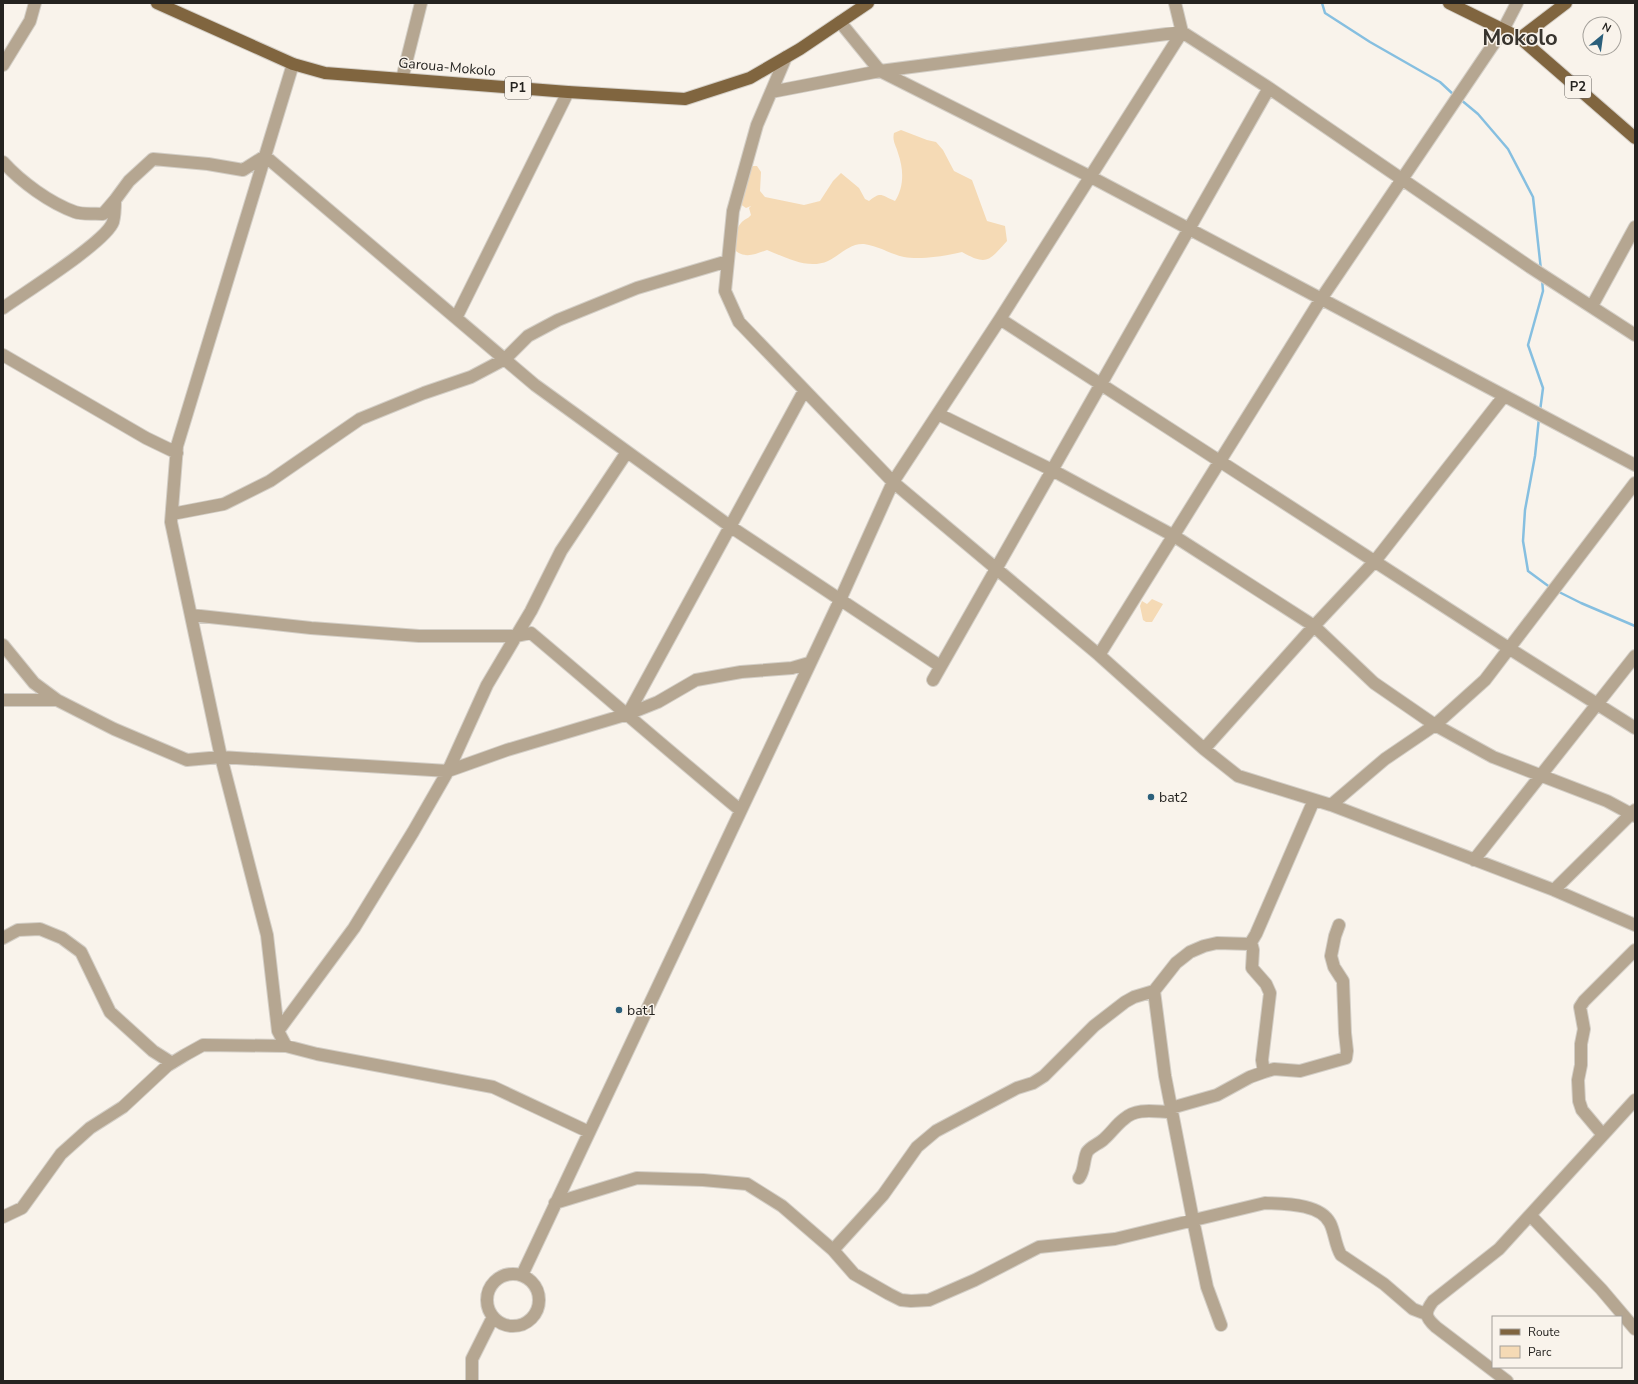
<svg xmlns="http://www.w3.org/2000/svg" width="1638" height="1384" font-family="'Nunito Sans',sans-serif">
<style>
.green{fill:#f5dab5}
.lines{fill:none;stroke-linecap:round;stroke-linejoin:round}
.stream{stroke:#86bfe0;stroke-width:2.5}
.minor-casing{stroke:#d3cec6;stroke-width:14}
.major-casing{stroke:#d3cec6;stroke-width:14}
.minor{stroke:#b5a691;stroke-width:12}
.major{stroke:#80653f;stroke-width:12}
.poi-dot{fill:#2b5f7b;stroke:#f9f3eb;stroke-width:1.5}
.labels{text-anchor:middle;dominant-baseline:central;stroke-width:3;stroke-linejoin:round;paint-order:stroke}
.shield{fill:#f9f3eb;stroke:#65615d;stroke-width:1}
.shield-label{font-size:13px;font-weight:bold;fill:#252320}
.street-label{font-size:14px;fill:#252320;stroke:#f9f3eb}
.poi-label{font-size:14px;fill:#252320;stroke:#f9f3eb;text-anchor:start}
.town-label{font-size:22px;font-weight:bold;fill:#38342e;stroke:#f9f3eb}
</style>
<rect width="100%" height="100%" fill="#f9f3eb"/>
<!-- green -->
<path class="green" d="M901,130L927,140L936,142L943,150L954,171L972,180L987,221L1005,226L1007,241C989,261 987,266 962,252C947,256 920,260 904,257C890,254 879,246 864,244C850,243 840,255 828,261C808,270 785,257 767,250C753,255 745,259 733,249C735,240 735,229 741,223C744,219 748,219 751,215L749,208L751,206L746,208L740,204L746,174L753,166H757L761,172L760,191L765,197L804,205L820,201L833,181L841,173L859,188L865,199L869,201C881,191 881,195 895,201C904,187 904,170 898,153C896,145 892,141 894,133Z
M1152,599L1163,604L1152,622H1146L1143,620L1140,606L1142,601L1147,604Z"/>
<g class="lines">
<!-- stream -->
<path class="stream" d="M1322,3L1325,13L1370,42L1440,82L1454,95
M1460,99L1478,114L1508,149L1533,197L1541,270
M1540,411L1543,388L1528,345L1543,291L1542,279
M1539,418L1535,456L1525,510L1523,541L1528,571L1551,588
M1557,591L1581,603L1635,626"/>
<!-- minor casing -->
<g class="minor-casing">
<path id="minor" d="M1175,3L1182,32L1000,319L893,482L1099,655L1204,749L1238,776L1331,805L1554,890L1635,925
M840,22L880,71L1091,177L1635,465
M293,64L177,446L171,522L221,757L267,935L278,1031L286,1046L317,1054L493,1087L589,1132
M3,65L30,21L35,3
M402,79L421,3
M771,92L880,71L1182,32L1269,88L1530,267L1635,335
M3,162C21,182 50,203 75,212C83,215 95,213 103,214L115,200L129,181L153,159L208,164L243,170L265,156L535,385L731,527L940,666
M1592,306L1635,227
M3,308C24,293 106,242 113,222C115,215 115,207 115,200
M456,318L568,92
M1000,319L1510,649L1635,728
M3,355L146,438L177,453
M938,414L1052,470L1174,536L1314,626L1374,683L1435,725L1493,757L1607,801L1635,816
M172,514L224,504L270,481L360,419L424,393L471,377L505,359L528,336L558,320L637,288L728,261
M191,615L311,628L419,636H517L531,633C601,692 670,752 740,810
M3,645L34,683L57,700L114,729L187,760L221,757L448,771L507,750L628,714L658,702L696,680L741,672L792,668L809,663
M1099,655L1321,299L1503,30L1517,3
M933,680L1269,88
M3,700H57
M628,714L804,391
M1204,749L1314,626L1375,561L1504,396
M1331,805L1385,759L1435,725L1485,680L1635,483
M1474,860L1635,656
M1554,890L1635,810
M3,938L18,930L40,929L62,938L81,952L110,1012L153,1051L172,1063
M1251,942L1253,950L1252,968L1266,984L1270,993L1262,1060L1264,1072
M1154,991L1165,1076L1193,1220L1207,1287L1221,1325
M278,1031L354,928L413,832L448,771L487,685L531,611L561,551L627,452
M1171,1108L1217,1095L1250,1077L1264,1072L1274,1069L1300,1071L1346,1058L1347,1051L1345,1033L1343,981L1334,967L1331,956L1335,936L1339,925
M1603,1135L1582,1110L1579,1101L1578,1080L1581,1065V1044L1584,1029L1580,1007L1584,1001L1635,950
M1079,1178C1085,1170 1083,1161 1087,1152C1091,1146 1099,1144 1104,1139C1111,1133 1117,1124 1124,1119C1137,1107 1156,1112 1172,1112
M555,1203L637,1178L703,1180L747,1184L782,1206L833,1250L854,1274L889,1294L901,1300L911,1301L929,1300L975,1280L1039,1247L1115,1239L1265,1203C1283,1204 1320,1203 1330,1223C1335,1233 1335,1245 1341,1255L1384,1284L1413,1309L1426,1314
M1530,1215L1601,1289L1635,1329
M3,1217L22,1208L61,1154L90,1128L123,1107L167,1066L185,1055L203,1045L286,1046
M833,1250L883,1195L917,1147L936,1131L1017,1088L1033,1083L1044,1076L1094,1026L1125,1002L1134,997L1154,991L1176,963L1190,952L1204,946L1217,943L1250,944L1256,934L1314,800
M487 1300a26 26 0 1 1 52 0a26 26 0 1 1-52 0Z
M522,1275L840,600L893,482L739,322L725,291L733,211L757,125L786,57
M472,1381V1359L493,1317
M1507,1381L1436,1327C1425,1317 1424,1313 1433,1301L1499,1249L1635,1100"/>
</g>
<!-- major casing -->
<g class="major-casing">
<path id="major" d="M157,3L293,64L325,73L568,92L685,99L750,78L800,49L868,3
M1449,3L1520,38L1635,138
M1520,38L1566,3"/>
</g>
<!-- minor -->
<use href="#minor" class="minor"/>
<!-- major -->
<use href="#major" class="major"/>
</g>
<!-- markers -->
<g class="poi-dot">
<circle cx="1151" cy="797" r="4"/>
<circle cx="619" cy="1010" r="4"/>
</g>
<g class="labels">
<!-- shield labels -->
<g class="shield">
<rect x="1565" y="76" width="26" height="22" rx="3"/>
<rect x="505" y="77" width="26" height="22" rx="3"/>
</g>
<g class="shield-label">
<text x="1578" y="87">P2</text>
<text x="518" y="88">P1</text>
</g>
<!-- street labels -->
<g class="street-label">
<text transform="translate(447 67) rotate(5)">Garoua-Mokolo</text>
</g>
<!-- poi labels -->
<g class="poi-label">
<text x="1159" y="797">bat2</text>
<text x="627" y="1010">bat1</text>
</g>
<!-- town labels -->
<g class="town-label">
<text x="1520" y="38">Mokolo</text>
</g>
</g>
<!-- border -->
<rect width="1638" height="1384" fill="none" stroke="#252320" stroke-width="8"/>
<!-- legend -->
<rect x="1492" y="1316" width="130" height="52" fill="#f9f3eb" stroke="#a4a09a"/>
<rect x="1500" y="1329" width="20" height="6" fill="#80653f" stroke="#a4a09a"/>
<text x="1528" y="1336" font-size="12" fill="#252320">Route</text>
<rect x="1500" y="1346" width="20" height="12" fill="#f5dab5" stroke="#a4a09a"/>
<text x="1528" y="1356" font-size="12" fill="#252320">Parc</text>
<!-- north arrow -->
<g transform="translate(1602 36) rotate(29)"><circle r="19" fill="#f9f3eb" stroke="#a4a09a"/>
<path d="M0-3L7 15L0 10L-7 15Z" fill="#2b5f7b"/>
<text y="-6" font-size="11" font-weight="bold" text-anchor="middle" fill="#252320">N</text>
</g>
</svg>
